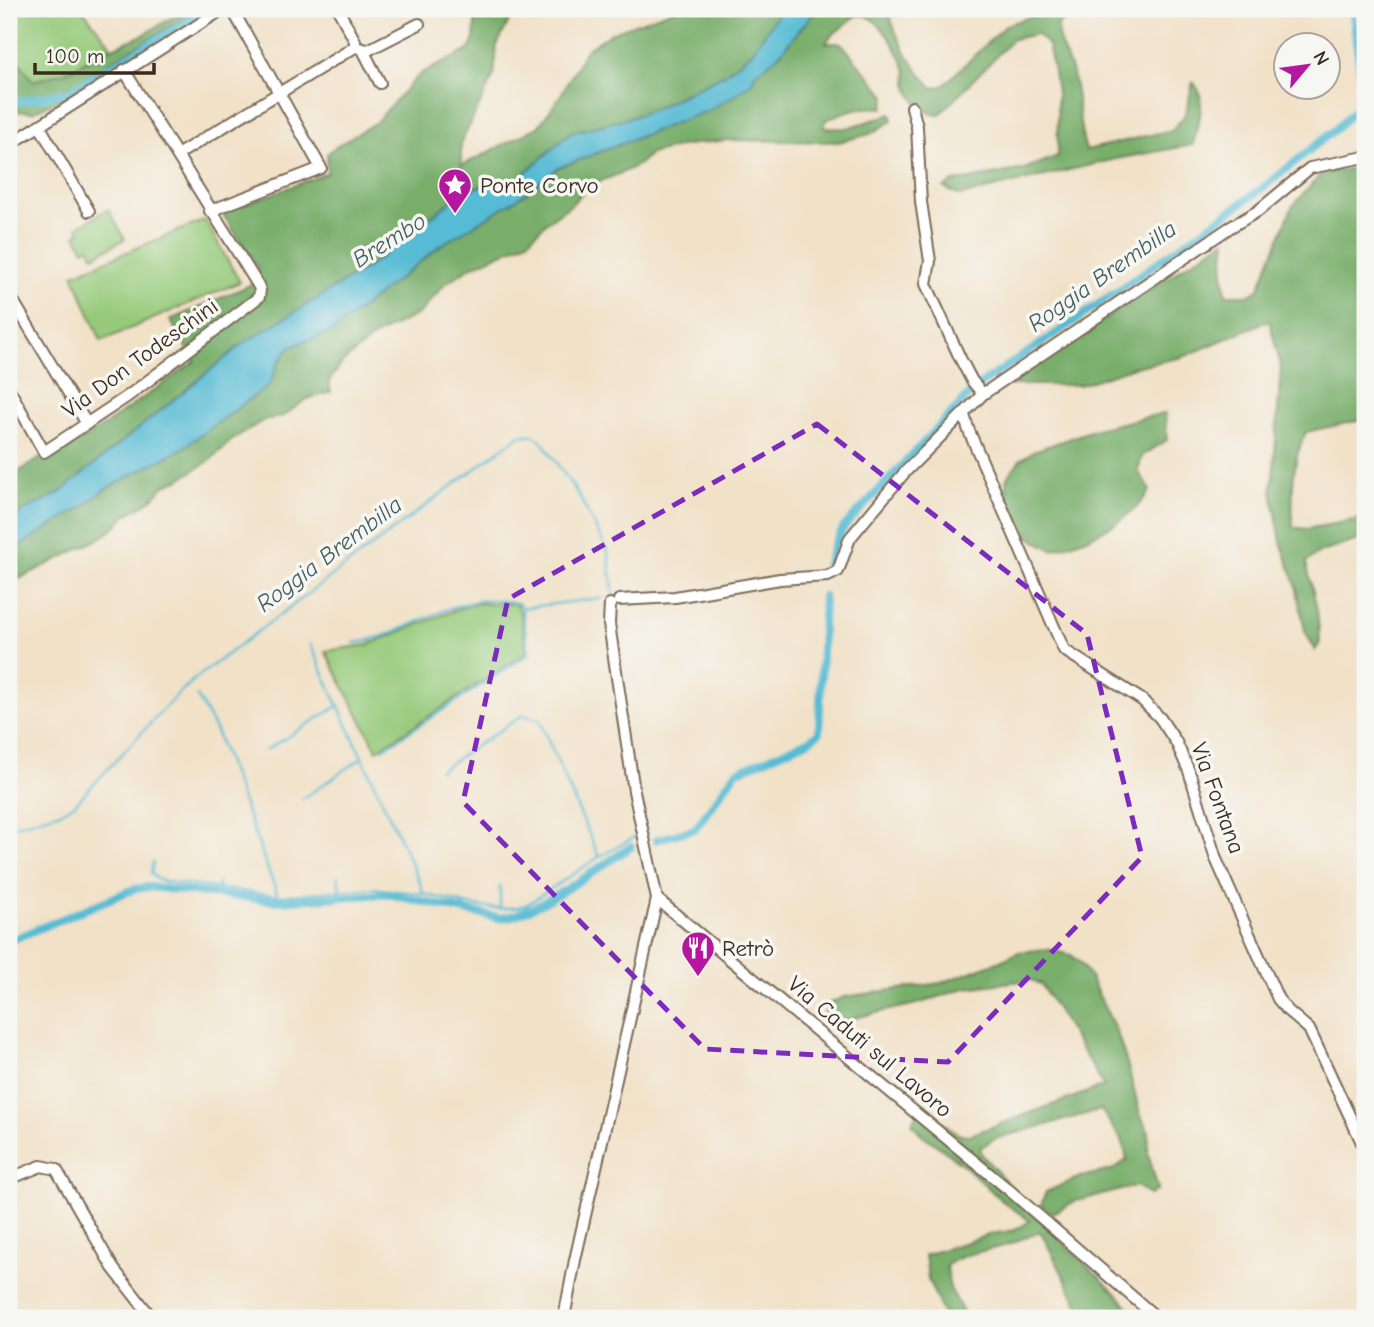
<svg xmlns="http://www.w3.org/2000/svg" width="1374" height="1327" font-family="'Comic Neue',sans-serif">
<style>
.green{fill:#96ca7a;stroke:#687a4c;stroke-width:2}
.forest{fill:#78ae6a;stroke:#5a6c44;stroke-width:2}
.water{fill:#56bbd4;stroke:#487279;stroke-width:2}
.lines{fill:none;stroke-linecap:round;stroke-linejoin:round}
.stream{stroke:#56bbd4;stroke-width:2.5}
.canal{stroke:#56bbd4;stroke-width:8}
.minor-casing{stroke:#7b6a59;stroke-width:14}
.minor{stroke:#fff;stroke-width:10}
.marked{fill:none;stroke:#7b2cbf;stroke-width:5;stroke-dasharray:14 9;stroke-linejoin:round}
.labels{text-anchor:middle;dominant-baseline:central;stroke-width:7;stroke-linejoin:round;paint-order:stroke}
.poi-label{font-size:23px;fill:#3b2a1e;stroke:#f6f6f2;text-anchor:start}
.street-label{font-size:23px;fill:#3b2a1e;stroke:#f6f6f2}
.water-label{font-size:24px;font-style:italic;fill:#445d5e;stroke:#f6f6f2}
</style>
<rect width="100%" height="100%" fill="#f6f6f2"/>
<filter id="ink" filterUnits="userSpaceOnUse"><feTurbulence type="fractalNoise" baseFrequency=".0143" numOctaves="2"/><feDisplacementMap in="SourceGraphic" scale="14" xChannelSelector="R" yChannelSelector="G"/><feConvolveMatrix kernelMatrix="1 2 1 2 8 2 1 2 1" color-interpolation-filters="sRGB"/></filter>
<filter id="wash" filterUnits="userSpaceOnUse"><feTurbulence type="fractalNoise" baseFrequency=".00686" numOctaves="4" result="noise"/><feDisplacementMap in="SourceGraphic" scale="28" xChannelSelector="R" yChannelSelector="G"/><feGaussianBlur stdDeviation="1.57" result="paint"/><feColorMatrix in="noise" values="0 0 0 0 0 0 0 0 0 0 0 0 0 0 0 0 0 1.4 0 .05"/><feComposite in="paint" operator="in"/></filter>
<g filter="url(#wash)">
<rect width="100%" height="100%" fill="#f1e1c7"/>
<!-- green -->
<path class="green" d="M9,9H82L113,48L66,72L32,81L9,49Z
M108,209L125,239L94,256L89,247L84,250L76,235L80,232L77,227Z
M205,220L240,282L101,341L73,274Z
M481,603L516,604L520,611L527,652L377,750L325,651L367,645L460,608Z"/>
<!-- forest -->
<path class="forest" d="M186,9H200L113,60L68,96L33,112L9,111V49L33,81L66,72L105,51L143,35Z
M476,9H512L513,13L497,45L494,75L461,143V166L538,127L559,98L586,50L613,32L676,9H782L751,53L725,74L663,105L633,118L570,133L519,178L465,190L370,266L241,345L58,494L27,509L9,521V475H13L41,458L60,451L92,434L195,361L170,320L250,285L259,270L222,213L327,173V154L335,147L376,122L420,74L469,50L474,39Z
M817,9H888C896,40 911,65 933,88L943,86L1006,25L1054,9H1130C1101,12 1087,8 1059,23C1054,38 1067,56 1071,70C1080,96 1077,124 1086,150L1172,130L1182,119L1186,112L1193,82C1209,99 1197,125 1193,145L1116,159L960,196L944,188L953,182L1024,169L1058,156L1057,93L1054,72L1048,45L1037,34L1013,39L939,115C925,113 912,101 908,87C906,82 908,76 906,70C901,55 883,23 868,17C865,15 861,16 857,15L830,37L826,43H841L886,96L883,108C863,106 842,111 825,121L824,128H847L891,114L892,121L870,134L838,142L728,140L686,145L650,154L638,165L619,174L589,185L572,204L547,222L528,241L471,267L445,284L420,313L376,335L343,362L329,381L331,392L307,399L283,416L264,420L248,430L231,441L209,461L180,479L165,485L150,501L125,516L116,527L99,539L9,584V552L84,506L105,489L183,448L269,385L278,363L290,347L333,331L441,245L517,199L558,168L707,111L733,96L754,75L778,56Z
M1365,167V419L1306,432C1291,460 1292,496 1293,527L1306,529L1365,518V538L1321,552L1306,562L1317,609L1320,643L1315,650L1305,631L1296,585L1281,542L1272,492L1281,367L1269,320L1183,357L1134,367L1080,385H1012L1025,372L1226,239L1223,271L1226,295H1250L1259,288L1292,207L1322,173Z
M1165,413L1167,440L1142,456L1138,471L1150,490C1130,523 1087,540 1052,550L1029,537L1008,509L1006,479L1020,460L1034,451L1096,429Z
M1047,949L1071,955L1081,964L1091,979L1117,1033L1127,1063L1140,1114L1149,1133L1148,1153L1158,1189L1150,1195L1137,1186L1076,1201L1052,1213L1041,1205L1046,1192L1080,1177L1112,1170L1127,1160L1123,1142L1101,1110L994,1139L980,1148L983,1156L1039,1219L1118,1295L1128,1307L1111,1310L1102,1318H1085L1041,1232C1031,1234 1024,1238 1015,1242C991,1252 967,1250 946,1266L950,1288L966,1318H945L928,1279L925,1255L992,1234L1015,1230L1030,1221L1001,1200L965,1166L920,1133L912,1123L920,1105L958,1134L970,1135L1104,1086L1041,984L1030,980L965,988L921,1003L858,1017L830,1027L823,1019L828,1004L844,997L941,983L1003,960L1019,952Z"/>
<!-- water -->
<path class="water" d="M782,9H817L778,56L754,75L752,82L733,96L707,111L558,168L517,199L441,245L333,331L290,347L278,363L269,385L183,448L105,489L84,506L9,552V521L27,509L58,494L241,345L370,266L465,190L519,178L570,133L633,117L663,105L725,74L751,53Z"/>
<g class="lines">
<!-- stream -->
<path class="stream" d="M354,643C400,637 438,605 485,600C496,599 507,602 518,603L522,608
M197,696L216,731L278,896
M383,749L529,654L522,608L602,598
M266,750L338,706
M440,770L523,715L539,719L599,857
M302,799L362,758
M9,827L61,812L75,804L177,695L197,677L520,435H532L541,440L578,494L608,552L614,598
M153,862L151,873L157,879L166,882L278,896L373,888L423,894L421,885L310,644
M338,876L340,892
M500,885V909
M218,889V882
M423,894C456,901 493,915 526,905L599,857L635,837"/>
<!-- canal -->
<path class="canal" d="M9,103L68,92L209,9
M826,571L834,545L844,527L976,387L1079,318L1264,187L1337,128L1358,106L1362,83L1352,9
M656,840L695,829L736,772L808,741L819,733L824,596
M9,941L134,889L149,887L277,901L388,894L499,918C533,917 600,866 631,847"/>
</g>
</g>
<g filter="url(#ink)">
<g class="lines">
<!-- minor casing -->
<g class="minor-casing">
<path id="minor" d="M341,9L339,11L355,41V47
M363,50L380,83
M912,107L917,127L921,202L930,261L926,284L960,358L972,381L983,394
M39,125L89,211
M9,145L223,9
M177,155L355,47L368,50L419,24
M210,211L321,168L232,9
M9,294L87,424
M9,389L44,452L128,396L259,297L260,290L258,285L124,70
M964,415L969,431L1064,650L1142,700L1160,718L1176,742L1189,771L1216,859L1278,999L1288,1011L1309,1029L1365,1149
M619,600L675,597L780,579L828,576L838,571L850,538L905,472L983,394L1229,228L1258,211L1310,168L1365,157
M657,899L1009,1190L1157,1318
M9,1179L41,1166L56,1169L113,1268L152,1318
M564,1318L575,1260L657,899L634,791L609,624L610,604"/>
</g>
<!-- minor -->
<use href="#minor" class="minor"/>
</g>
</g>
<!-- marked area -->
<path class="marked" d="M817,424L1087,634L1142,857L948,1062L705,1049L463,802L508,599Z"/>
<!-- icons -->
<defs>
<g id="sight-pin" transform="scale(1.75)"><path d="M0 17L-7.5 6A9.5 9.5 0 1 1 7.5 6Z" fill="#b5179e" stroke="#f6f6f2"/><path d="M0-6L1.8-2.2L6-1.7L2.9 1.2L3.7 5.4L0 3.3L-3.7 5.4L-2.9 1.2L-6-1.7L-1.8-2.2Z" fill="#fff"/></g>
<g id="restaurant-pin" transform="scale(1.75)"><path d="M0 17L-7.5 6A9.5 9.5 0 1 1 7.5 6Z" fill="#b5179e" stroke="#f6f6f2"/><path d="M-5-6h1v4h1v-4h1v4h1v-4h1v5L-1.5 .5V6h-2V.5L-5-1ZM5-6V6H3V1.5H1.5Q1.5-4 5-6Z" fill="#fff"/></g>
</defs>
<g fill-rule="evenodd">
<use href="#sight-pin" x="455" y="185"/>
<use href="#restaurant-pin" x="698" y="948"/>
</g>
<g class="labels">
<!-- poi labels -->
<g class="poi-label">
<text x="480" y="185">Ponte Corvo</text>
<text x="722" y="948">Retrò</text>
</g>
<!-- street labels -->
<g class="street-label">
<text transform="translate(140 358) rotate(-36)">Via Don Todeschini</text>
<text transform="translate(1218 798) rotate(70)">Via Fontana</text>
<text transform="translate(870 1047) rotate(40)">Via Caduti sul Lavoro</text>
</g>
<!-- water labels -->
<g class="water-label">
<text transform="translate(389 240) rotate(-32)">Brembo</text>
<text transform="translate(1102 276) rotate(-35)">Roggia Brembilla</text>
<text transform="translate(329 554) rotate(-37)">Roggia Brembilla</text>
</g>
</g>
<!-- margin -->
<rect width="1374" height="1327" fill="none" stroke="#f6f6f2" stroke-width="35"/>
<!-- north arrow -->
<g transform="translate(1307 66) rotate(61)"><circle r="33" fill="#f6f6f2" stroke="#aba49d" stroke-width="2"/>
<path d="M0-5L12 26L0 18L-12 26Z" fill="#b5179e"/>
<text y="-10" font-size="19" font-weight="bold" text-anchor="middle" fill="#3b2a1e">N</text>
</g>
<!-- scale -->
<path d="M35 63v10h119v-10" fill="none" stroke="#3b2a1e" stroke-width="3.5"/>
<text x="46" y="63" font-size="21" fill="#3b2a1e" stroke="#f6f6f2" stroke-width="5" paint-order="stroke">100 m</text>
</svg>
